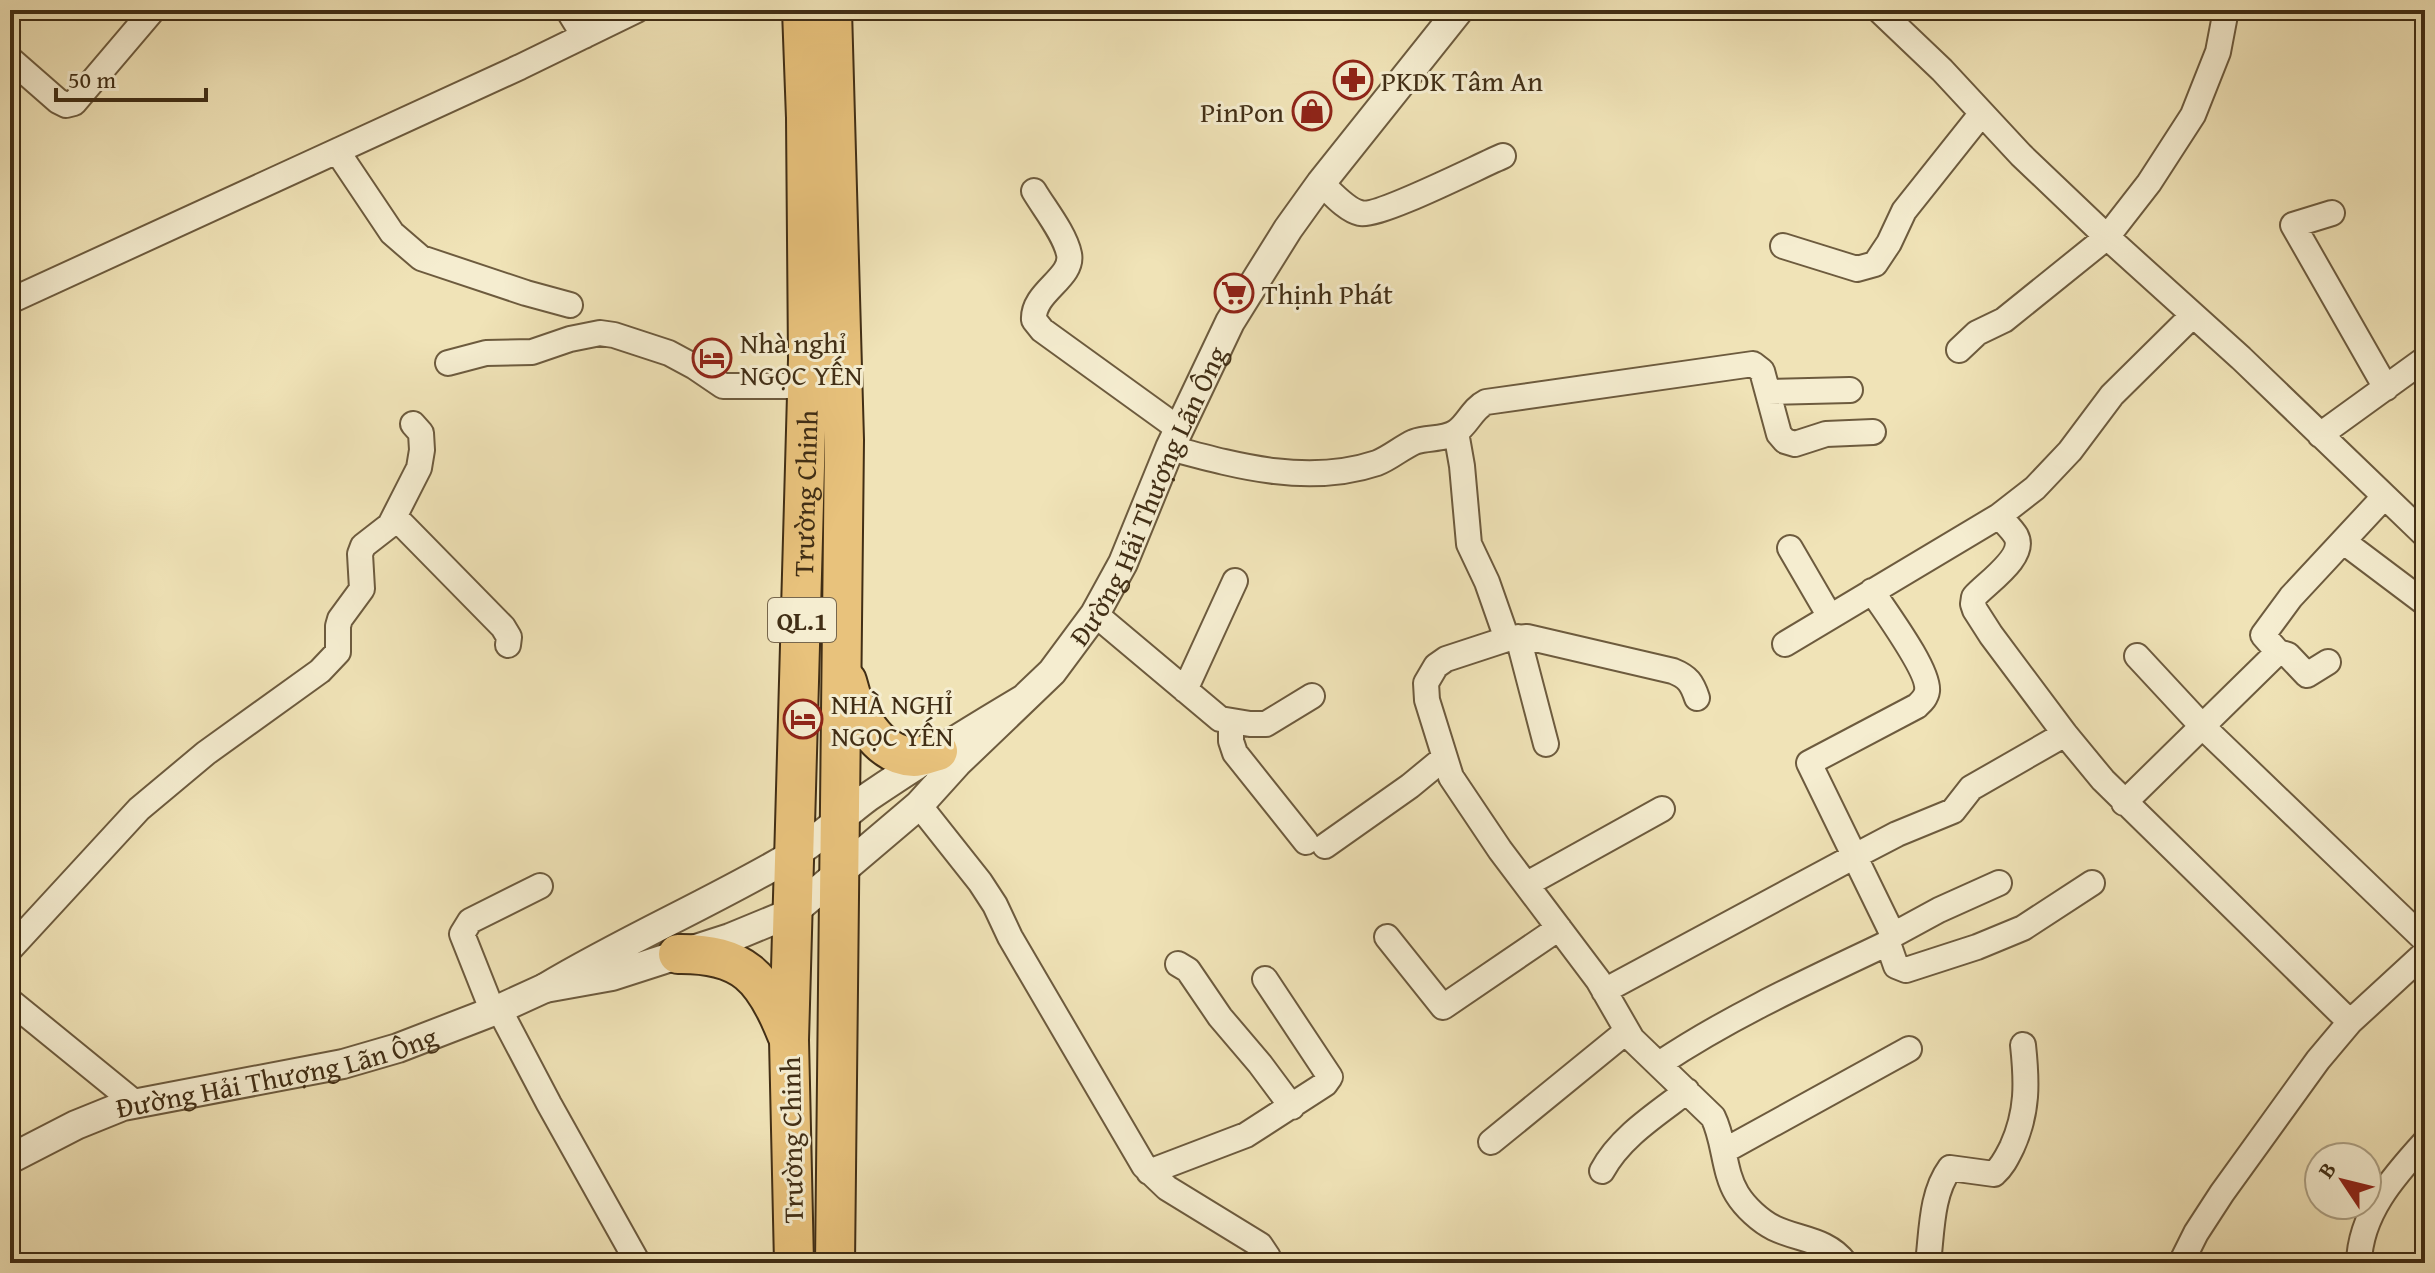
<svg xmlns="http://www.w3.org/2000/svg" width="2435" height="1273" font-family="'Gentium Book Plus',serif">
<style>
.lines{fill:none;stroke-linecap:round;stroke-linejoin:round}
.minor-casing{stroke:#6d5b3e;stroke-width:28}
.tertiary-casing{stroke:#6d5b3e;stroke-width:32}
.trunk-casing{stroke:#412e15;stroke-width:42}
.minor{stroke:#f5edd0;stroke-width:24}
.tertiary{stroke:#f5edd0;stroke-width:28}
.trunk{stroke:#e8c27c;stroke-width:38}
.labels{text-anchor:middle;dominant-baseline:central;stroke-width:6;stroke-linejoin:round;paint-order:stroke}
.shield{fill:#f5edd0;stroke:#77674d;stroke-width:2}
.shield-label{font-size:26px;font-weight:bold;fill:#412e15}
.poi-label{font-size:28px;fill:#412e15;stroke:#f5edd0;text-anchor:start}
.street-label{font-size:28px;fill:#412e15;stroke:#f5edd0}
</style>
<rect width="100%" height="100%" fill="#f0e3b7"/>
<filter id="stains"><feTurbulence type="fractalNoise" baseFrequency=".0025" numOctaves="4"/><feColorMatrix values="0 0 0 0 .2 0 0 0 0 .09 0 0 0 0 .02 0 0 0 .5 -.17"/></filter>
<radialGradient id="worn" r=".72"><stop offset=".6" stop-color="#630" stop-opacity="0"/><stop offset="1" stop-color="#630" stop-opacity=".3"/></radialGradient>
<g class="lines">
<!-- minor casing -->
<g class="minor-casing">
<path id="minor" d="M568,10L584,36
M1879,10L1942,70L2021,155L2107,237L2241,358L2425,535
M10,59L58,101L66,105L74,103L153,10
M337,151L392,233L421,258L526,293L570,305
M1321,183C1331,192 1346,210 1360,213C1378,218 1479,166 1503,156
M1034,191C1044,208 1065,234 1069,254C1074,278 1032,292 1034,320L1042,330L1179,429
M2332,213L2293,225L2386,388
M1783,246L1857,269L1875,264L1889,243L1904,211L1982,113
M10,301L520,67L637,10
M1959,350L1977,333L2004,320L2107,237L2149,183L2193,115L2218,52L2226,10
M448,363L486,353L532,352L570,339L600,333L614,335L669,353L695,367L723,386H807
M1768,392L1850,390
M1456,432L1462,466L1469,544L1487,582L1507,639L1446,659L1436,666L1426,683L1427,700L1451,777L1500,850L1598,980L1632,1039L1713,1117C1725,1141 1723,1171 1737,1194C1745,1207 1760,1221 1774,1228C1799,1240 1827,1239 1845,1263
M2320,435L2425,359
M1170,448C1237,466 1308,486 1377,463C1390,458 1401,448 1414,442C1428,437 1444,440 1456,432C1468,424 1472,409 1486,402L1753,364L1762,371L1779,434L1785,441L1795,444L1826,434L1873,432
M1999,516L2035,488L2070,451L2112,395L2193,315
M395,517L503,627L509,637L508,645
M2344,542L2425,603
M1790,548L1829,615
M1872,591C1884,610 1930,671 1927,691C1926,698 1921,702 1917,706L1809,763L1893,935
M1095,614L1220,719L1250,724H1266L1312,696
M1518,637L1546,744
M1507,639L1527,637L1673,671C1688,677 1692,683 1697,698
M1785,644L1999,516C2004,522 2012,529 2016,536C2027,557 1986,583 1974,597L1973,604L1975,610L1991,635L2065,734L2103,780L2350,1022
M2278,652L2288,655L2307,675L2328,662
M2137,656L2202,726L2425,940
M1185,690L1235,581
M1231,722V741L1235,753L1306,842
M2124,803L2278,652L2263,635L2291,597L2384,497
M919,805L980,882L995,905L1010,937L1144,1166L1167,1188L1260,1245L1268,1257L1267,1263
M1325,846L1410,786L1444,758
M1527,884L1662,809
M1387,937L1443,1007L1559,928
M1888,943L1896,966L1906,970L1977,947L2023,928L2092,883
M10,949L139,809L206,753L320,671L338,652V626L340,619L362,589L360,554L363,546L390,525L419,468L422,450L421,433L413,424
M1178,964L1188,970L1220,1017L1260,1064L1292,1107
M1604,991L1855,856L1897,834L1953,811L1971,788L2065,734
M10,1001L134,1102
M499,1009L549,1104L638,1263
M493,1012L462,934L470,921L540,886
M1659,1064C1731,1016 1810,980 1888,943L1893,935L1939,910L1999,883
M1491,1142L1627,1031
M1724,1151L1909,1049
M1602,1171C1620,1137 1657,1114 1687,1091
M1149,1172L1246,1135L1325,1084L1330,1077L1265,979
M1928,1263C1932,1231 1931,1194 1950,1168L1994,1174C2003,1166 2007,1157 2012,1147C2028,1112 2027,1082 2023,1045
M2181,1263L2196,1233L2222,1193L2318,1060L2350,1022L2425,953
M2359,1263C2360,1214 2394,1176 2425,1142"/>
</g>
<!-- tertiary casing -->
<g class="tertiary-casing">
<g id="tertiary">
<path id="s1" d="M1022,700C970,731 918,763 868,797C842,816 819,840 791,856C711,903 625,940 545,988L612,976L730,938L793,912L919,805L957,763L1052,672L1095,614L1123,563L1170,448L1230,322L1288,229L1321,183L1459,10"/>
<path id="s2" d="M10,1159L76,1125L123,1106L343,1064L398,1048L499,1009L545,988"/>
</g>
</g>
<!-- trunk casing -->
<g class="trunk-casing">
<g id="trunk">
<path d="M832,10L844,440L835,1263"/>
<path d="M847,681C854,711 877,756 914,757C921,757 930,753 938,751"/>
<path d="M678,954C743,953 764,977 787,1035"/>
<path id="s3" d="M794,1263L789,1040L808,359L806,118L802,10"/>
</g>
</g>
<!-- minor -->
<use href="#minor" class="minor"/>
<!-- tertiary -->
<use href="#tertiary" class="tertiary"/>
<!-- trunk -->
<use href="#trunk" class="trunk"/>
</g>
<!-- icons -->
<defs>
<g id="pharmacy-ring" transform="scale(2)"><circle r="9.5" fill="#f5edd0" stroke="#8f2418" stroke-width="1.5"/><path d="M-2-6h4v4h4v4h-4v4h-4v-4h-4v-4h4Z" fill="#8f2418"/></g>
<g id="shop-ring" transform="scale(2)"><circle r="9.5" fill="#f5edd0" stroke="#8f2418" stroke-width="1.5"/><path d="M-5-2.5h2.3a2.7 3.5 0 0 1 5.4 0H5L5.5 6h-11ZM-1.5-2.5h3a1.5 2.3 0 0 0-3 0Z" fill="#8f2418"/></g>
<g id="supermarket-ring" transform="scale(2)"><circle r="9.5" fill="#f5edd0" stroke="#8f2418" stroke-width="1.5"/><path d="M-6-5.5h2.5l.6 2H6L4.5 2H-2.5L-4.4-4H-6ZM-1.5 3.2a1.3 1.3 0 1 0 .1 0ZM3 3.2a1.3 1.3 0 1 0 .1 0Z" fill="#8f2418"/></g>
<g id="hotel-ring" transform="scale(2)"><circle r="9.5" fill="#f5edd0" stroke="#8f2418" stroke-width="1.5"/><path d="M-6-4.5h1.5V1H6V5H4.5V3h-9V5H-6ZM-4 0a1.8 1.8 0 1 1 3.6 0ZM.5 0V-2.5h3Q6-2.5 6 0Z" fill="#8f2418"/></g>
</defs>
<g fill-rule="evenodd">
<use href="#pharmacy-ring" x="1353" y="80"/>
<use href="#shop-ring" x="1312" y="111"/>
<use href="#supermarket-ring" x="1234" y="293"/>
<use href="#hotel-ring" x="712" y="358"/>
<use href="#hotel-ring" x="803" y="719"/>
</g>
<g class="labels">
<!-- shield labels -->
<rect class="shield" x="768" y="598" width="68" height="44" rx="6"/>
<g class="shield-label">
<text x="802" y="620">QL.1</text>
</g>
<!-- poi labels -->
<g class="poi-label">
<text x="1381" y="80">PKDK Tâm An</text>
<text x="1284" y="111" text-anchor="end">PinPon</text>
<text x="1262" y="293">Thịnh Phát</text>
<text x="740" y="342">Nhà nghỉ<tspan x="740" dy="32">NGỌC YẾN</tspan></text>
<text x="831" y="703">NHÀ NGHỈ<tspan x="831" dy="32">NGỌC YẾN</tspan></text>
</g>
<!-- street labels -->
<g class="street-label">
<text stroke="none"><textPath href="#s3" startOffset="770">Trường Chinh</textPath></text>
<text stroke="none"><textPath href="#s1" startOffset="1374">Đường Hải Thượng Lãn Ông</textPath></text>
<text stroke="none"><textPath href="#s2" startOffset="282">Đường Hải Thượng Lãn Ông</textPath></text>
<text transform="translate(791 1140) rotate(-91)">Trường Chinh</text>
</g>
</g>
<!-- margin -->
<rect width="2435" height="1273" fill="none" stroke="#f0e3b7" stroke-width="40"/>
<rect x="12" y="12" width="2411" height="1249" fill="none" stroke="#412e15" stroke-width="4"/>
<rect x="20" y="20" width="2395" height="1233" fill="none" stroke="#412e15" stroke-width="2"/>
<!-- north arrow -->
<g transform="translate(2343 1181) rotate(305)"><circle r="38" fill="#f5edd0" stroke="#ada185" stroke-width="2"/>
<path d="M0-6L14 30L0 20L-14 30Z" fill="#8f2418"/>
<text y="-12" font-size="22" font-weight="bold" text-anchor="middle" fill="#412e15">B</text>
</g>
<!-- scale -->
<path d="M56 88v12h150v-12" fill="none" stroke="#412e15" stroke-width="4"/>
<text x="68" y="88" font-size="24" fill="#412e15" stroke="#f5edd0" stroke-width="6" paint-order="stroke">50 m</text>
<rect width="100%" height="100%" filter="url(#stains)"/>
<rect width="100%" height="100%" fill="url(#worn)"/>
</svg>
